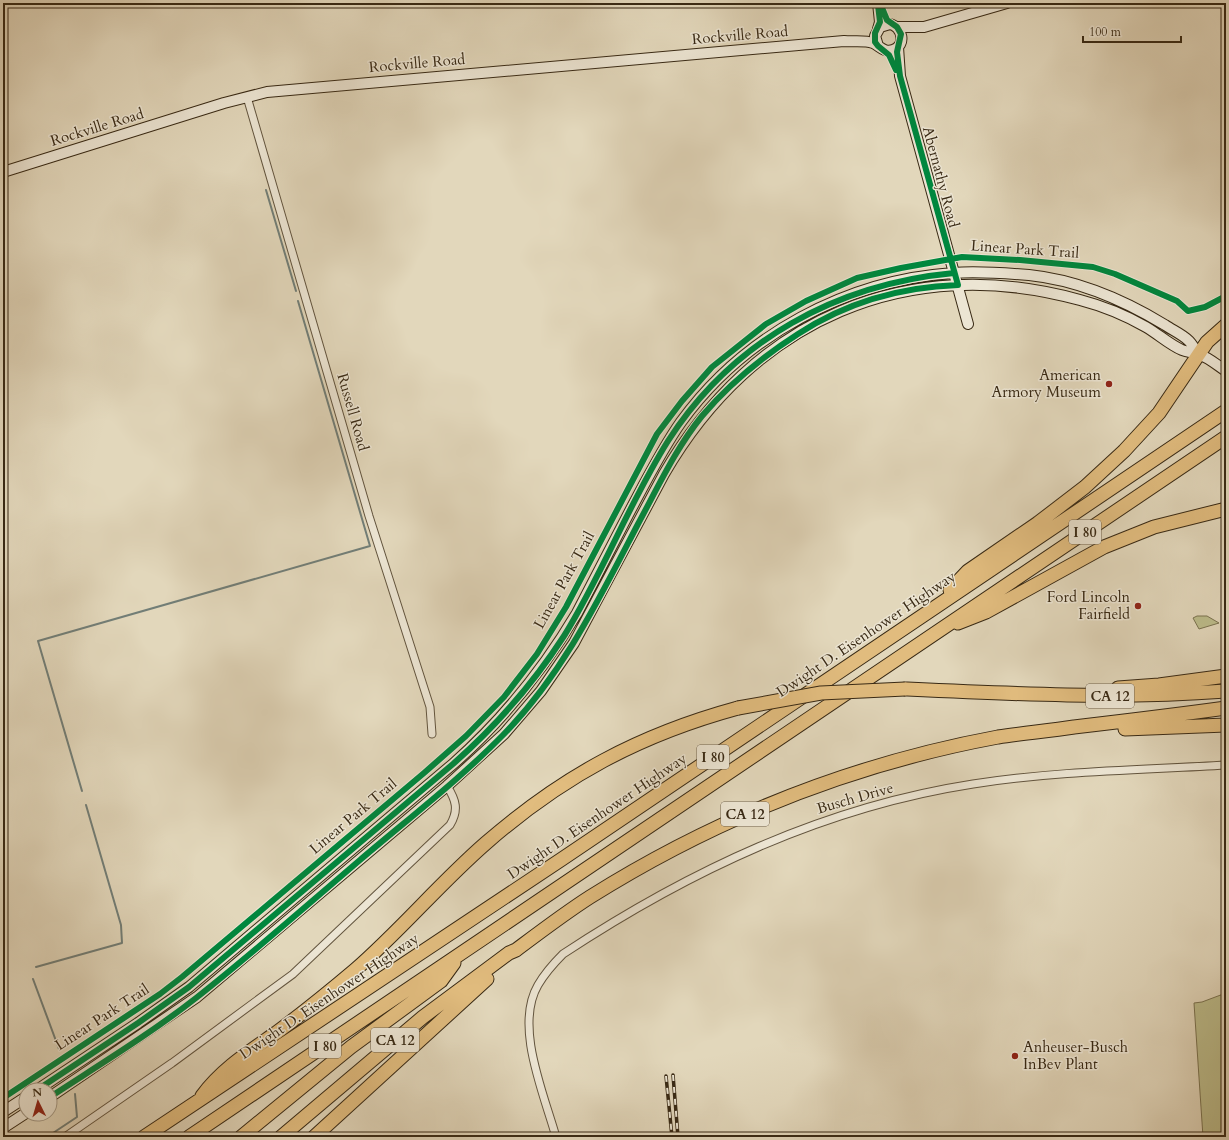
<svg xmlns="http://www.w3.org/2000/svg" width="1229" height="1140" font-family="Cardo,serif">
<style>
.green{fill:#bcbc8b;stroke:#7a7250}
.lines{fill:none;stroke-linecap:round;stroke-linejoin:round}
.stream{stroke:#727e77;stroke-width:2}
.street-casing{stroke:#62543e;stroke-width:9}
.secondary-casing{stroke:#382914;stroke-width:12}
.highway-casing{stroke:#382914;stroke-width:15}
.street{stroke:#ece5d3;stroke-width:7}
.secondary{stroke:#ece5d3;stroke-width:10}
.highway{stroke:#e1bc7e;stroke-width:13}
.rail-casing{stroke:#382914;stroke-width:3.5}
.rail{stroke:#ece5d3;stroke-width:2;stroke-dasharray:6;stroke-linecap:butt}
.highway-bridge-casing{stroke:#382914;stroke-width:15;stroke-linecap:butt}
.highway-bridge{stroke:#e1bc7e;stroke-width:13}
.cycleway-casing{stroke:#ece5d3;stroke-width:8}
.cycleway{stroke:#00873e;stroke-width:6}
.poi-dot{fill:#8f2418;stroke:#ece5d3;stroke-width:1.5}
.labels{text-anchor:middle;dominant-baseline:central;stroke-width:3;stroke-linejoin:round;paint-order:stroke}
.shield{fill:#ece5d3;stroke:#6e614d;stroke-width:1}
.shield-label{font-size:14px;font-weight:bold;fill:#382914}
.street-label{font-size:15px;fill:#382914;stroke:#ece5d3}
.poi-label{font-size:15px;fill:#382914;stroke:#ece5d3;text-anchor:end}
</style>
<rect width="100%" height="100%" fill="#e2d7bb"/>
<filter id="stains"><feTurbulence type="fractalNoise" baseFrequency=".005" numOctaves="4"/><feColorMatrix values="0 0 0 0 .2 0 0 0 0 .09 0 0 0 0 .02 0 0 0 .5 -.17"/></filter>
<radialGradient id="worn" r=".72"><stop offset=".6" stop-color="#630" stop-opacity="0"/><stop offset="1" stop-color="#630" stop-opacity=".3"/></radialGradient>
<!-- green -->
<path class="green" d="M1197,616H1207L1219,623L1199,629L1193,618Z
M1226,993V1137H1203L1194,1003L1202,1002Z"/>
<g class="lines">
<!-- stream -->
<path class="stream" d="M266,190L296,291
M82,791L38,641L370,546L298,301
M36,967L122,943L121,925L86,805
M33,979L59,1049
M47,1137L77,1117L75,1094"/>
<!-- street casing -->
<g class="street-casing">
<path id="street" d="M247,97L369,516L430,707L432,734
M65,1137L172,1063L293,974L450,825C459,810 456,800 447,786
M556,1137C544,1094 514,1026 538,985C545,973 554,963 563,954C689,871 824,807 973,784C1056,771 1142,770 1226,765"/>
</g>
<!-- secondary casing -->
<g class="secondary-casing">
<path id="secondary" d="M878,3L880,22L878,29
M897,27H924L1007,3
M898,47L900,76L968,324
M3,172L224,103L267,92L844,41C853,42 865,40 873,43C880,46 884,53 893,50C907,45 902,27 890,24L880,27L875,36L878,46
M37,1090L138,1023L189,987L453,764C503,720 543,670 577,613C595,579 613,544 631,509C647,479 662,449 681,422C744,335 847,280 953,273C978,271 1004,273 1029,275C1077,280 1124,300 1165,325C1172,330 1182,334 1189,341C1192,344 1195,349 1198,354
M50,1097L197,997L447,786L504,734L541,691L574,643L664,474C753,320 907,252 1080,300C1103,306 1125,315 1146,327C1158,334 1170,345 1182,350C1187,352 1193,352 1198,354C1208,357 1217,365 1226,371
M3,1112L26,1097
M3,1128L26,1113"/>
</g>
<!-- highway casing -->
<g class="highway-casing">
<path id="highway" d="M950,590L968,571L1038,523L1085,487L1124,451L1159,413L1207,342L1226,325
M958,623L986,612L1104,547L1154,527L1226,509
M1118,688L1159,685L1226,676
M905,689C1013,694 1119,699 1226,691
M1125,729L1226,725
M202,1096C222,1069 249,1052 276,1033C303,1013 329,992 355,970C401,930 440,883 486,843C563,776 639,735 738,708
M144,1137L562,859L1226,411
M189,1137L1226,437
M241,1137L351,1047L441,981L454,963
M281,1137L423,1017L509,953L516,950C540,932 565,913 590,897C716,818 852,764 998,737C1023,733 1049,731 1074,727C1125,721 1175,715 1226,708
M314,1137L487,979"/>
</g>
<!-- street -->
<use href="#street" class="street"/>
<!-- secondary -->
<use href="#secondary" class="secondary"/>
<!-- highway -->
<use href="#highway" class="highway"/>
<!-- rail casing -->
<g class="rail-casing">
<path id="rail" d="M673,1075L678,1137
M666,1076L672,1137"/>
</g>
<!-- rail -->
<use href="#rail" class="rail"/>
<!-- highway-bridge casing -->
<g class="highway-bridge-casing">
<path id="highway-bridge" d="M738,708L821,693L905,689"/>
</g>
<!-- highway-bridge -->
<use href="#highway-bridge" class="highway-bridge"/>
<!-- cycleway casing -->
<g class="cycleway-casing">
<path id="cycleway" d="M878,5L880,22L875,33V42L878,46L889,55L896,70
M37,1090L138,1023L189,987L453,764C496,726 533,684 564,636C603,573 629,503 668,441C733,340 837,284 954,273
M50,1097C99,1065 150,1034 196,998C252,954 306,906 360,860C408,819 459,780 503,735C563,674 599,599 638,524C658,487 676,448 702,416C730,383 762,357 798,334C847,302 899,287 958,285L900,76L897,52L901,34L897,27L887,20L880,3
M3,1098L160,994L182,977L424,773L466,736L504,697L537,654L566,607L657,434L682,401L712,367L766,324L806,301L857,278L901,268L962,257L1020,260L1093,267L1115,274L1177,301L1188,311L1205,307L1226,296"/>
</g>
<!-- cycleway -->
<use href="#cycleway" class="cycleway"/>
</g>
<!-- markers -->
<g class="poi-dot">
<circle cx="1109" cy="384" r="4"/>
<circle cx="1138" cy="606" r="4"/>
<circle cx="1015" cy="1056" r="4"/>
</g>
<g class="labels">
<!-- shield labels -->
<g class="shield">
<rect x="1069" y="520" width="32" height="24" rx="3"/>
<rect x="1086" y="684" width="48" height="24" rx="3"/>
<rect x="697" y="745" width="32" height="24" rx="3"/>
<rect x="721" y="802" width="48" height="24" rx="3"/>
<rect x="371" y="1028" width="48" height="24" rx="3"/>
<rect x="309" y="1034" width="32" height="24" rx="3"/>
</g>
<g class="shield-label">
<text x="1085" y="532">I 80</text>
<text x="1110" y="696">CA 12</text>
<text x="713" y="757">I 80</text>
<text x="745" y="814">CA 12</text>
<text x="395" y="1040">CA 12</text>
<text x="325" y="1046">I 80</text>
</g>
<!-- street labels -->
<g class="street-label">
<text transform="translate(740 35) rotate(-5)">Rockville Road</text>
<text transform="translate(417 63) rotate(-5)">Rockville Road</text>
<text transform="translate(97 127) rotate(-17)">Rockville Road</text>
<text transform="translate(941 177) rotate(75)">Abernathy Road</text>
<text transform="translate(1025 249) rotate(4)">Linear Park Trail</text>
<text transform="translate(353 412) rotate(74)">Russell Road</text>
<text transform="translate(564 580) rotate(-61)">Linear Park Trail</text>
<text transform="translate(866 634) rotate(-34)">Dwight D. Eisenhower Highway</text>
<text transform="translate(855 798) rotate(-16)">Busch Drive</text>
<text transform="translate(353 816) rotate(-40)">Linear Park Trail</text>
<text transform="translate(597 816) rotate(-34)">Dwight D. Eisenhower Highway</text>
<text transform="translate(329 996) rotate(-34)">Dwight D. Eisenhower Highway</text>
<text transform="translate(102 1017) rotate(-33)">Linear Park Trail</text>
</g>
<!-- poi labels -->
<g class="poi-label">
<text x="1101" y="375">American<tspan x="1101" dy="17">Armory Museum</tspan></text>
<text x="1130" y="597">Ford Lincoln<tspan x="1130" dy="17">Fairfield</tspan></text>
<text x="1023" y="1047" text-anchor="start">Anheuser-Busch<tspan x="1023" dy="17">InBev Plant</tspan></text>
</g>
</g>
<!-- margin -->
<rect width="1229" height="1140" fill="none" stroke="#e2d7bb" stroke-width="16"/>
<rect x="4" y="4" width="1221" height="1132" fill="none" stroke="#382914" stroke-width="2"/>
<rect x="8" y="8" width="1213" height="1124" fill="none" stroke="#382914"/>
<!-- north arrow -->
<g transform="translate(38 1102) rotate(355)"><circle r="19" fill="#ece5d3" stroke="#a49a87"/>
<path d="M0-3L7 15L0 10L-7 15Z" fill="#8f2418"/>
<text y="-6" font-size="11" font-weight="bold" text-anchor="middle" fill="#382914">N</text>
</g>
<!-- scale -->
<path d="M1083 36v6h98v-6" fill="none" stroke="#382914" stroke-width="2"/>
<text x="1089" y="36" font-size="12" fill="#382914" stroke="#ece5d3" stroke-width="3" paint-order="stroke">100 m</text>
<rect width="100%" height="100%" filter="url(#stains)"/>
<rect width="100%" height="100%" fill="url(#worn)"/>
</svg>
